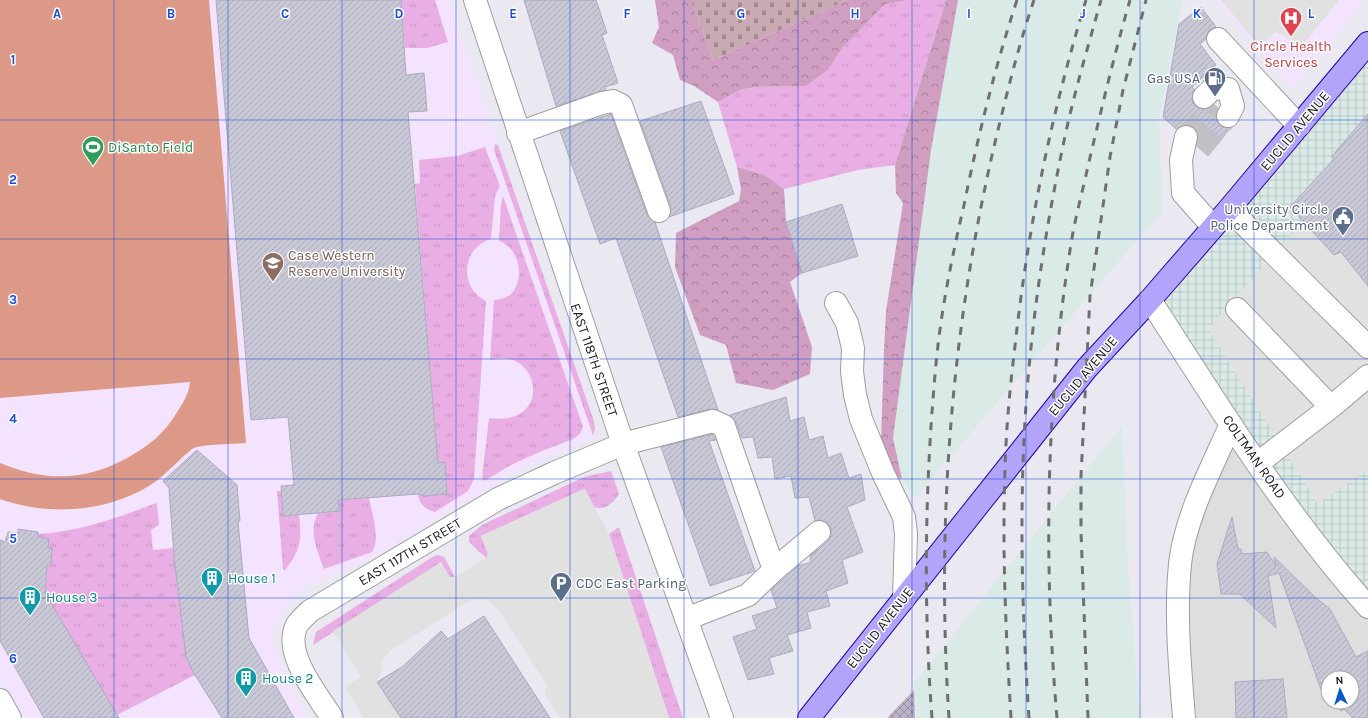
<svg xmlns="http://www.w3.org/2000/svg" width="1368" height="718" font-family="Karla,sans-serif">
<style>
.residential{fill:#dededf;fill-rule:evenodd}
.industrial{fill:url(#industrial-grid)}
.education{fill:#f3e3fe}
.railway{fill:#daeae6}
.construction{fill:url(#construction-cross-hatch)}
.grass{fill:url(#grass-tufts)}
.forest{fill:url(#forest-crowns)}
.cemetery{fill:url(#cemetery-stones)}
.pitch{fill:#d98}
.parking{fill:#e1e1e1}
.building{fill:url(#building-hatch);stroke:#abaac2}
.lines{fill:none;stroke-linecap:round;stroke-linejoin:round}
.minor-tunnel{stroke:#c2c0c7;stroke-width:22;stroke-dasharray:22 11;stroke-linecap:butt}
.minor-casing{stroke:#9e9e9e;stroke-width:24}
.major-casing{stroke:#2a0499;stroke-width:24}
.minor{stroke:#fff;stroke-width:22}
.major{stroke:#b1a4fa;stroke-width:22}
.rail{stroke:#6f6f6f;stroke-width:3;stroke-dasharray:8 8;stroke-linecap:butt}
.grid{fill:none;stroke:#1d4ed8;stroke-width:1;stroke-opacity:0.55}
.labels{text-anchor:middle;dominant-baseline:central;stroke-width:3;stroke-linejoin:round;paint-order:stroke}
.health-label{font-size:14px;fill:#be3a42;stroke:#fff}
.service-label{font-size:14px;fill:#4e5e75;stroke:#fff;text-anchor:end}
.street-label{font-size:14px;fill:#212121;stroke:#fff}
.leisure-label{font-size:14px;fill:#27864d;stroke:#fff;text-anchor:start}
.education-label{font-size:14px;fill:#785e54;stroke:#fff;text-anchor:start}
.culture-label{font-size:14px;fill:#0d838f;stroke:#fff;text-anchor:start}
.grid-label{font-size:13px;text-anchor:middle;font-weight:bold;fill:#1d4ed8;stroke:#fff;stroke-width:3;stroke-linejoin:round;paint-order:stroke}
</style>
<defs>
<pattern id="industrial-grid" width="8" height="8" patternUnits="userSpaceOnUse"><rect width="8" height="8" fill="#daeae6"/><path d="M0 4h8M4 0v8" fill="none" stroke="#bbc8c5"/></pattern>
<pattern id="construction-cross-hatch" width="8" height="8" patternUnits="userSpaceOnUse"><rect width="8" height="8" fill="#beb3c5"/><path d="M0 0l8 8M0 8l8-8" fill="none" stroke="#9a91a0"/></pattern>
<pattern id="grass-tufts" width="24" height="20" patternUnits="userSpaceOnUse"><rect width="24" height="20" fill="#e9afe4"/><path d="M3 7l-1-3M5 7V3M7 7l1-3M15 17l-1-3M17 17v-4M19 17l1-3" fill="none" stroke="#c896c3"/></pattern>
<pattern id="forest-crowns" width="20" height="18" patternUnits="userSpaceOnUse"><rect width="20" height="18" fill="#cf9ec1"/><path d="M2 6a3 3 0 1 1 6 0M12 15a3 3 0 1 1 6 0" fill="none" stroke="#a8809c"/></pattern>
<pattern id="cemetery-stones" width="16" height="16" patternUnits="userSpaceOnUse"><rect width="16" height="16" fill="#c9a9b2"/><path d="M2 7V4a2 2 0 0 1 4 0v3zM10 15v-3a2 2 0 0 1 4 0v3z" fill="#a38990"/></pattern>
<pattern id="building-hatch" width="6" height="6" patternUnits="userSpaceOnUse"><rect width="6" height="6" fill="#c8c8d7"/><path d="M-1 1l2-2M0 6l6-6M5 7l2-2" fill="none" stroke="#acacb8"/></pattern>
</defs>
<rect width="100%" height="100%" fill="#eae8f1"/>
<!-- residential -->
<path class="residential" d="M1231,424L1368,607V718H1184L1180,563ZM1328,678H1352V702H1328Z"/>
<!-- industrial -->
<path class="industrial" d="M1368,43V607L1150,300Z"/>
<!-- education -->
<path class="education" d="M0,0H449L595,428L593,435L584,443L524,467L363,563L326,577L304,589L292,597L280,617L274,632L275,646L279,661L306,718H21L0,682Z
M1217,0H1364L1292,88Z"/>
<!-- railway -->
<path class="railway" d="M958,0H1182L1159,118L1162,211L915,498L902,479L893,438L905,311L931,150Z
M1122,426L1128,571L1140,718H917L914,683Z"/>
<!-- construction -->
<path class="construction" d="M914,690L915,718H887Z"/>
<!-- grass -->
<path class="grass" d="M401,0H435L448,42L427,48H405Z
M909,0H946L895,165L858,170L784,189L765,175L737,167L718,102L740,90L754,87L806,86L828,70L843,47L885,3Z
M495,144L498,145L594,421L595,428L593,435L494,150Z
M485,147L500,186L495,196L491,239C461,248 459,288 486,301L474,479L468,491L435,512C426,510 419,504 418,494L426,496L447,494L445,462L438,463L415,184L420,183L419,160L457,156Z
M503,196L583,427L579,435L573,439L537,453L511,465L484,481L482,478L489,418C555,427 540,345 490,360L494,300C500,299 507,298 511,294C526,278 519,248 499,241L501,204Z
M611,471L619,494C613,503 605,511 594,507L584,489L481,536L488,554L487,558L478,551L469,542V536L482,525L584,477Z
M277,491H281L283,516L299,515C302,539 301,550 285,570H283Z
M369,498C372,513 381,539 372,552L324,569C317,550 308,532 318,513L340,511L338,500Z
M157,503L159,525L151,530L153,550L173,548L186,657L195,675L117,715L45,593L47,566H51L52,548H48L49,539L38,537V534C83,531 115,518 157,503Z
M619,527L683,718H669L609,534Z
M439,555L444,557L455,577H450L441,563L313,645L316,632L434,556Z"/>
<!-- forest -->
<path class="forest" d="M655,0H691L713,60L847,0H909L885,4L843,47L828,70L806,86L754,87L740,90L718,102L694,86L680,80L673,55L652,43L659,27Z
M946,0H958L931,150L893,438L902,479L891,476L881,441L884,350L886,311L903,203L896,193L895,165Z
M737,167L765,175L784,189L786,222L802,273L790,282L812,347L810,374L773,390L736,383L726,345L700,335L675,267L676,233L739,201L741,189Z"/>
<!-- cemetery -->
<path class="cemetery" d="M691,0H847L713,60Z"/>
<!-- pitch -->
<path class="pitch" d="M0,0H209L246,443C235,444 203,444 194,448C190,449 164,476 155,482C111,512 50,517 0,499V463C47,483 90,481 134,454C150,444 163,434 174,417C181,406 189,395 190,382L0,398Z"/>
<!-- parking -->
<path class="parking" d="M1221,0H1339L1302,46L1276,32L1259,46Z
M1304,222L1341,252L1368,286V469L1318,504L1208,329L1288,238Z
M585,489L609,534L669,718H560L545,694L547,685L499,611L490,602L482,599L473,600L464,604L390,651L382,661L383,666L377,682L401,718H364L345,687L361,677L333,631L441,562L450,577H455L487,557L488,554L481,536Z"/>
<!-- building -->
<path class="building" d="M216,0H401L406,75L424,73L427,111L408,112L438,463L445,462L447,494L426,496L418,494L338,500L340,511L283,516L281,486L294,485L288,417L251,420Z
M524,0H596L607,33L602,35L618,83L605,87L606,90L556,106Z
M1201,7L1216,27L1209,30L1206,39L1200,44L1216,65L1192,87L1194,89L1192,100L1195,106L1201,109H1208L1214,105L1218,108L1216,116L1218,123L1223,127L1230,128L1208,156L1197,146L1198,134L1194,128L1188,125H1183L1176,129L1163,117L1179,24Z
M701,101L734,194L669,217L671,207L640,121Z
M611,114L647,215L655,222L718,410L710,409L678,417L616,238L600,244L560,131Z
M1368,114V286L1341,252L1334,255L1290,207L1334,159L1332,156Z
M842,204L858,256L802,273L786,222Z
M786,397L790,421L804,417L809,440L823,436L828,458L841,453L849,478L861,474L865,500L847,507L863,552L842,560L848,583L826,591L830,606L807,612L811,628L787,635L793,651L769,658L774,674L748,680L733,637L757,629L752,616L777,608L771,590L798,566L811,562L810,556L827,542L831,536V529L828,524L823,520L815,521L809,497L795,498L791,476L775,479L772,457L758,458L753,437L742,438L736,422L730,415Z
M712,434L716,440L709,441L755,571L710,586L661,447Z
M197,450L237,485L240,521H238L249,638L294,718H222L193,672L186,657L174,556L169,488L163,481Z
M1232,517L1238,549H1241L1242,554L1267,552L1276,566L1274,557L1315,597L1330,609L1356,657L1368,651V718H1353L1344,709L1341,711L1333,702H1352V678H1328V696L1325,692H1322L1279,573L1268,576L1276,628L1240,594H1221L1217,564Z
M18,529L38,532V537L49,539L48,548H52L51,566H47L45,593L119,718H44L0,641V540L5,542L8,532L18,533Z
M484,616L550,718H401L377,682L402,667L441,631L448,639Z
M1283,679L1287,718H1236L1235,682Z"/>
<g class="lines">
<!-- minor-tunnel -->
<path class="minor-tunnel" d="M1186,137L1214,104
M1200,149L1228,116"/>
<!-- minor casing -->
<g class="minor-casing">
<path id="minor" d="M475,0L623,444L722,718
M1218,39L1299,126
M1204,97L1213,88L1228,89L1233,106L1228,116
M518,133L602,103L613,101L621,105L659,211
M1186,137L1181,160L1183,193L1213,227
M1229,209L1368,347
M1150,300C1218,405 1284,513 1368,607
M836,303L847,323L853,348L852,371L855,395L861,419L883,473L904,517L906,534L904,599
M1237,309L1331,407
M1258,463L1331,407L1368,376
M774,570L819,532
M0,700L10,718
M332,718C318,695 282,653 297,625C300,620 306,615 310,611L498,499L554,473L623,444L713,421L724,426L774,570L748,595L686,619
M1184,718C1180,667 1175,615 1180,564C1185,517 1212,467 1231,424"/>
</g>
<!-- major casing -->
<g class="major-casing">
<path id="major" d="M809,718L1087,368L1150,300L1229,209L1368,43"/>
</g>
<!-- minor -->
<use href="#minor" class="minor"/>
<!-- major -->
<use href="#major" class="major"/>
<!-- rail -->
<path class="rail" d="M932,718C923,601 925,481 936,364C941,310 952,257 964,205C978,136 995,67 1017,0
M949,718C936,521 951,326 997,134C1008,89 1019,44 1034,0
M1011,718C1006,635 1002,553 1005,470C1006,429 1010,387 1015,346C1028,227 1051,115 1086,0
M1029,718C1021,598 1018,477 1030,357C1037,285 1049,212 1064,141C1074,93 1088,47 1101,0
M1057,718C1043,559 1046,395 1072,238C1076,214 1083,190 1088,166C1101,111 1114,55 1130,0
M1088,718L1081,532V476L1090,296L1110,157L1123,90L1146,0"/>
</g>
<!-- grid -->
<path class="grid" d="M114,0V718M228,0V718M342,0V718M456,0V718M570,0V718M684,0V718M798,0V718M912,0V718M1026,0V718M1140,0V718M1254,0V718M0,120H1368M0,239H1368M0,359H1368M0,479H1368M0,598H1368"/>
<!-- icons -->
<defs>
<g id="hospital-pin" transform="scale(1.15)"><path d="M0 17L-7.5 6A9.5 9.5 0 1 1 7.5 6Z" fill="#e0444e" stroke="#fff"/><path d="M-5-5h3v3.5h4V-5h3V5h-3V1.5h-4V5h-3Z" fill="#fff"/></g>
<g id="fuel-pin" transform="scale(1.15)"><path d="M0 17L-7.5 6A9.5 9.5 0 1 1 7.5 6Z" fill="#5c6f8a" stroke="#fff"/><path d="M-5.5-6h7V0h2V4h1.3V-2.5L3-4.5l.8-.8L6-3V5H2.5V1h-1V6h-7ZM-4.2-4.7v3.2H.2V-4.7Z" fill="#fff"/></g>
<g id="stadium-pin" transform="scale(1.15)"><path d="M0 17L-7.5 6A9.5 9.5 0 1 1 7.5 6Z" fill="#2e9e5b" stroke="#fff"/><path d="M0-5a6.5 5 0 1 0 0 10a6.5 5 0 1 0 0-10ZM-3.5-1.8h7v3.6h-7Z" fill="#fff"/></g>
<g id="civic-pin" transform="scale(1.15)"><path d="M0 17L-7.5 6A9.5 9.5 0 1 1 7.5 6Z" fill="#5c6f8a" stroke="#fff"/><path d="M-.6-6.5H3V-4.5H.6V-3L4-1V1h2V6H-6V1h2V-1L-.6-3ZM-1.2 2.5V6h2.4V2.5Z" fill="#fff"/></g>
<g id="university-pin" transform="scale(1.15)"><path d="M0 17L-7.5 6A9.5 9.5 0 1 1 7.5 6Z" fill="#8d6e63" stroke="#fff"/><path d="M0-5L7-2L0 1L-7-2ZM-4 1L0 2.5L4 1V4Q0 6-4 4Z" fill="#fff"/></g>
<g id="building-pin" transform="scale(1.15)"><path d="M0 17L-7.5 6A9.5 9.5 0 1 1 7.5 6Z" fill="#0f9aa8" stroke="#fff"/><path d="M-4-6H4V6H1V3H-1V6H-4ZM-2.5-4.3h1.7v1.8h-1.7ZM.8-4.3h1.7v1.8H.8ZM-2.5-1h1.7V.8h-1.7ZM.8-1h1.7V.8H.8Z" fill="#fff"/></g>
<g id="parking-pin" transform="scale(1.15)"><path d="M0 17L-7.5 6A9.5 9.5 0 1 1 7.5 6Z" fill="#5c6f8a" stroke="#fff"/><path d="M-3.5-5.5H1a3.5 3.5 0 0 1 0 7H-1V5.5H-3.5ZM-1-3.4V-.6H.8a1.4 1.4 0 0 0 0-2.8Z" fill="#fff"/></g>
</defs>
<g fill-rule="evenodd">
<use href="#hospital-pin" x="1291" y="18"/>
<use href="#fuel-pin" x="1215" y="78"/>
<use href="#stadium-pin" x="93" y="147"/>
<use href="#civic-pin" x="1343" y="217"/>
<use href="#university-pin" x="273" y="263"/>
<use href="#building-pin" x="212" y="578"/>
<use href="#parking-pin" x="561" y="583"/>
<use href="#building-pin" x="30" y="597"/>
<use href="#building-pin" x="246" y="678"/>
</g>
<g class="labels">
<!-- health labels -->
<g class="health-label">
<text x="1291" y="46">Circle Health<tspan x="1291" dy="16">Services</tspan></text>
</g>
<!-- service labels -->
<g class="service-label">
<text x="1200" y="78">Gas USA</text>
<text x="1328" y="209">University Circle<tspan x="1328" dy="16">Police Department</tspan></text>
<text x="576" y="583" text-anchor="start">CDC East Parking</text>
</g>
<!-- street labels -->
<g class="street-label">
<text transform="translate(1295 131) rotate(-50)">EUCLID AVENUE</text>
<text transform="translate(594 360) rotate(71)">EAST 118TH STREET</text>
<text transform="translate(1083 376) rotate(-50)">EUCLID AVENUE</text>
<text transform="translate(1254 457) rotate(55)">COLTMAN ROAD</text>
<text transform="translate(410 552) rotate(-31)">EAST 117TH STREET</text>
<text transform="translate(880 628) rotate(-52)">EUCLID AVENUE</text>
</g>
<!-- leisure labels -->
<g class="leisure-label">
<text x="108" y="147">DiSanto Field</text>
</g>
<!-- education labels -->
<g class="education-label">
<text x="288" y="255">Case Western<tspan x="288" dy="16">Reserve University</tspan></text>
</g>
<!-- culture labels -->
<g class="culture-label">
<text x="228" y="578">House 1</text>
<text x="46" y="597">House 3</text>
<text x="262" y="678">House 2</text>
</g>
</g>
<g class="grid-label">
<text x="57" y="18">A</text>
<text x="171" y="18">B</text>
<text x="285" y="18">C</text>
<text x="399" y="18">D</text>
<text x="513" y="18">E</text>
<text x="627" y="18">F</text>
<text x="741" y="18">G</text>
<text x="855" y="18">H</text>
<text x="969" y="18">I</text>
<text x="1083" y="18">J</text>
<text x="1197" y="18">K</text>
<text x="1311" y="18">L</text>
<text x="13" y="64">1</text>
<text x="13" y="184">2</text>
<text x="13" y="304">3</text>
<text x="13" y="423">4</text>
<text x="13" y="543">5</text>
<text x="13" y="663">6</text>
</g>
<!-- north arrow -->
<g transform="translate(1340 690) rotate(356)"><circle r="19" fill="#ffffff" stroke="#a6a6a6"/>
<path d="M0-3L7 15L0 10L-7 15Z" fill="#0558cc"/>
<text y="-6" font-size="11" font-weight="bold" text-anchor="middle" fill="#212121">N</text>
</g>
</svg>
